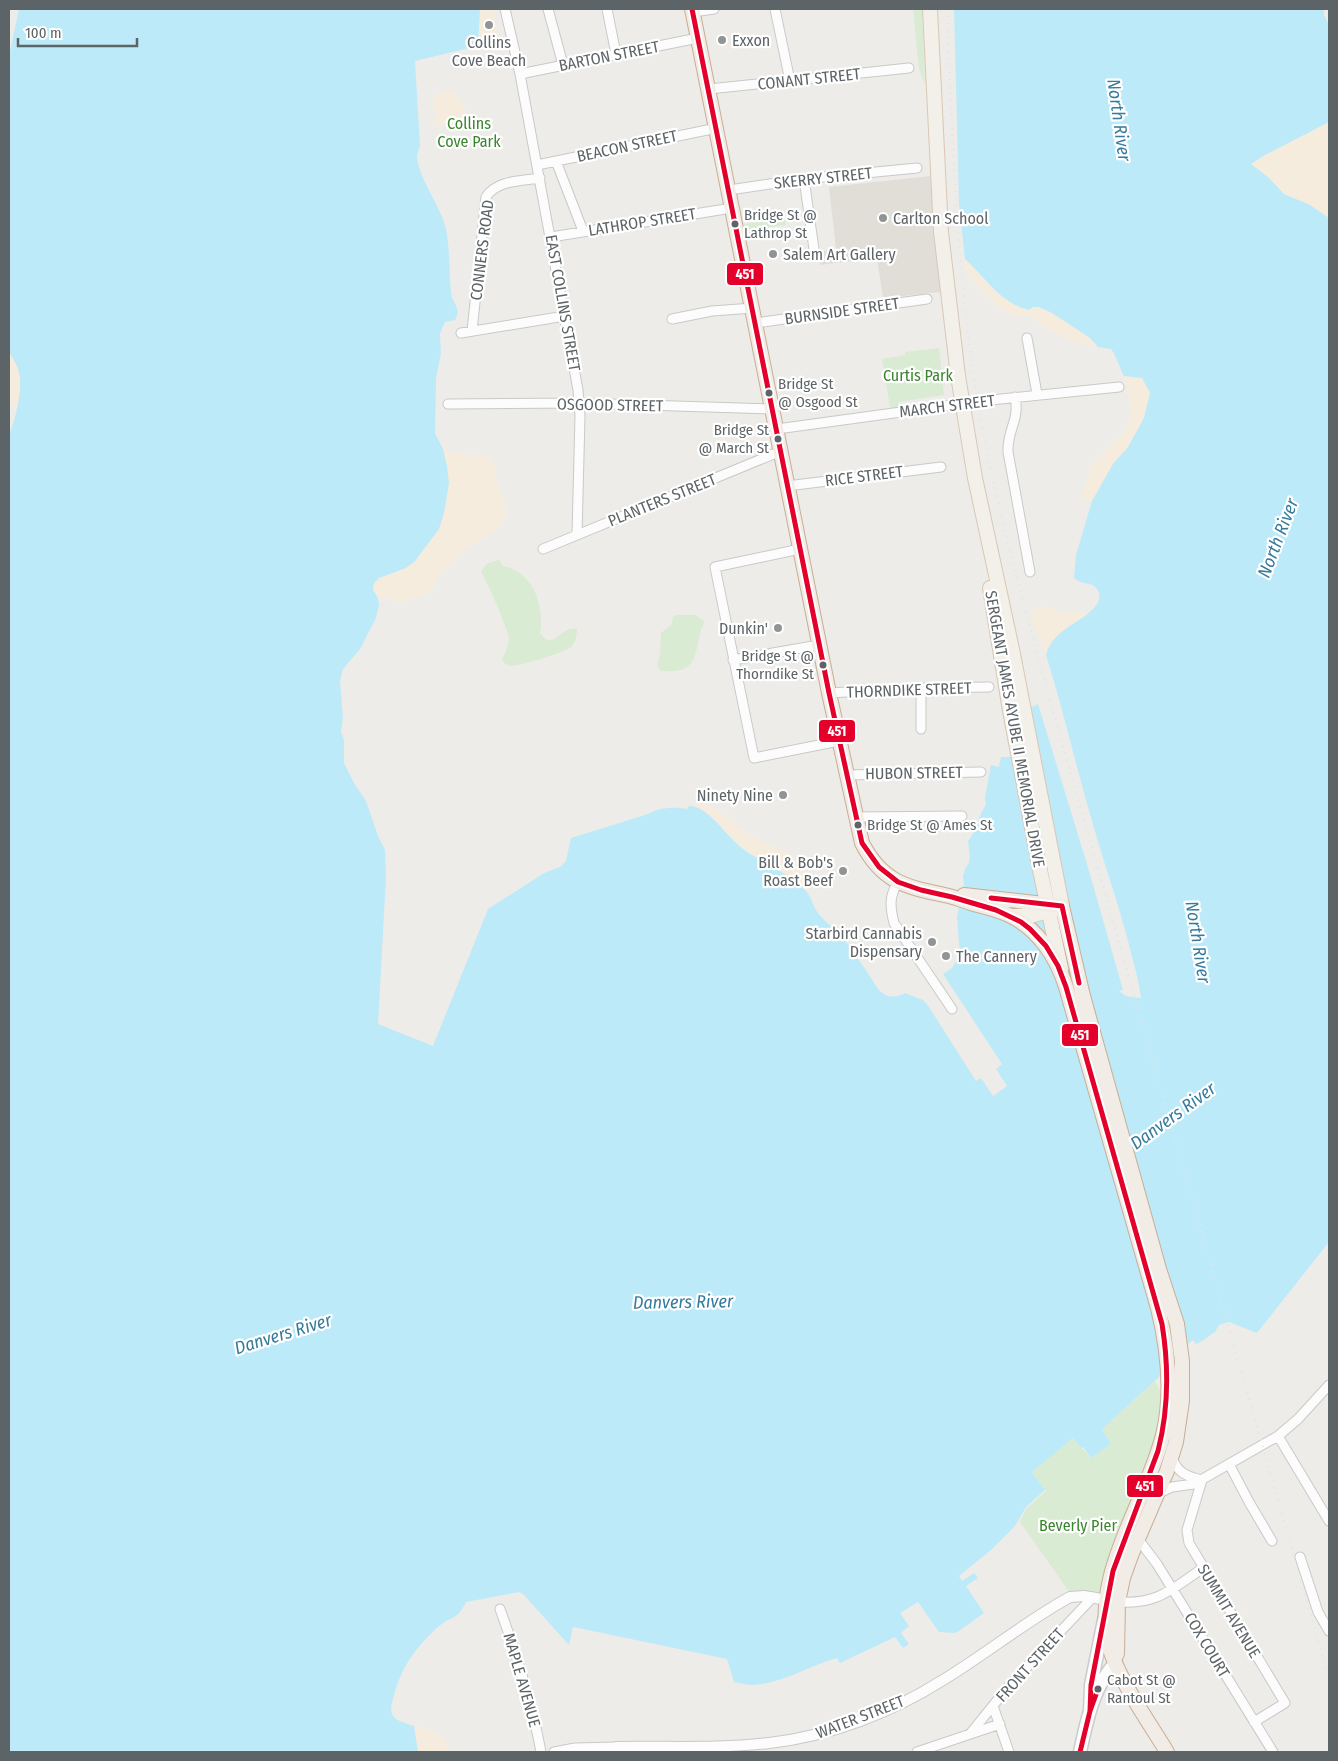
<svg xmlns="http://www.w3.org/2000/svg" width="1338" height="1761" font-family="'Fira Sans Condensed',sans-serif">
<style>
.education{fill:#e1ded8}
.green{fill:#d9ebd3}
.sand{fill:#f6ecde}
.water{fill:#bdeaf8}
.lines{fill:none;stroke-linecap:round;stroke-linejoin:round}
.minor-casing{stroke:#c8c9c8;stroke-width:11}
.tertiary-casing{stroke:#c8c9c8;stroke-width:12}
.secondary-casing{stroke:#cacbcb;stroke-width:15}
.primary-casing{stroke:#d7c8b5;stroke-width:16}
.trunk-casing{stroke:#c7ae95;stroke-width:16}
.minor{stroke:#fcfcfc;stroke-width:9}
.tertiary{stroke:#fcfcfc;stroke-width:10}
.secondary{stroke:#fcfcfc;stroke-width:12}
.primary{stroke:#f3efe9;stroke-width:14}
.trunk{stroke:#f2ece6;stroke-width:14}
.rail{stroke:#e3e4e3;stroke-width:2.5;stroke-dasharray:1 6;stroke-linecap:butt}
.minor-bridge-casing{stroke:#c8c9c8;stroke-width:11;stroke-linecap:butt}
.minor-bridge{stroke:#fcfcfc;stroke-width:9}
.bus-1-casing{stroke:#fff;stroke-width:9}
.bus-1{stroke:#e4002b;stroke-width:5}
.poi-dot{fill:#909494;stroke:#fff;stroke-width:2}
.bus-dot{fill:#5d6467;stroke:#fff;stroke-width:2}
.labels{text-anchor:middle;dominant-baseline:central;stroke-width:4.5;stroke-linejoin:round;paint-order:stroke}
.bus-label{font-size:15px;fill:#5d6467;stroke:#fff;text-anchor:start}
.poi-label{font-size:16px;fill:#5d6467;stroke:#fff;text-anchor:start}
.street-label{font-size:16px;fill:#5d6467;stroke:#fff}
.park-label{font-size:16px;fill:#3a852f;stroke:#fff}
.water-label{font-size:18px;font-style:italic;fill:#347b9d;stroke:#fff}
.line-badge{stroke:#fff;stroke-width:2}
.badge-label{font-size:14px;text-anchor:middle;font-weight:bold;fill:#fff}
</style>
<rect width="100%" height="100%" fill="#eeece9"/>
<!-- education -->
<path class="education" d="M930,176L940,292L883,298L877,258L820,265L818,252L836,249L829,187Z"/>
<!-- green -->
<path class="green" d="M913,9H922L925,85L919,69Z
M785,218L786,225L757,229L758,236L747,238L744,224Z
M939,348L944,395L898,402L899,412L891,413L882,359L905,355V352Z
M499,560L503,566C533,571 545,606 540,633C555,653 559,625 577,629C577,634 576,643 571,647C567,652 519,666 511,666C506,665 504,663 502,659L507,649L509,639L507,631L497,605L481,571L488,563Z
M676,615H696L705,622C695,636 701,664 681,670C675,672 667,671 661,671L657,665L660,655L661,633L671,625L673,617Z
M1155,1381L1161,1393L1155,1446L1101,1593H1070L1020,1522L1026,1509L1046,1491L1032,1472L1073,1438L1091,1458L1110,1444L1102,1429Z"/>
<!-- sand -->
<path class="sand" d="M480,9H493L500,40L478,46Z
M448,91C462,96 469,107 462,121L436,126L434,122L436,119L432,100L438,94Z
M1329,122V218L1310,205L1284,194L1268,177L1251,164L1265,155Z
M965,259L980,273L993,290L1033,307C1049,307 1087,335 1098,347C1076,343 1043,333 1030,313L1023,318C996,313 980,288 964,268Z
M9,352L19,369L20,391L16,410L9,398Z
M1124,376L1142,377L1150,393L1144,418L1128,447L1113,464L1092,501L1081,497L1088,478L1090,466L1100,457L1128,427L1131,408Z
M443,449L465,455H480L489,457L494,466L499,488L506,505V520L488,536L467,547L437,577L433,589L429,593L406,601H396L377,596L373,590C375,574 388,576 399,571C404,569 411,565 415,561C421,556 425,548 430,542C450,513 451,483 443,449Z
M1046,607L1062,612L1088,613L1048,649L1046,655L1032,621V614L1037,608Z
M699,803C719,806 736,828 754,838C769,846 786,849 799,861C807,868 811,883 808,893L805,889L774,868L744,849L715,821L701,809L693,806Z
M414,1726L427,1729L444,1737L449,1750L448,1752H418Z"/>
<!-- water -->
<path class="water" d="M19,9H480L478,46L415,61L420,146C419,150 417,153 417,157C420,182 440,204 446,229C450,250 449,270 451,292C451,303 463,308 455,320L445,322L440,334L441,353L436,378L435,433L443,449L447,466L449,483L444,513L439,529L415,561L406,568L379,578L374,583L373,590L377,596L379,605L376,618L360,649L343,669L340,681L343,718L341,732L344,740V763L354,783L366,801L378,836L385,850L386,877L378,1024L433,1046L488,909L544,873L560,867L566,861L571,838L645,815C659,808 671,806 687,809L689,806C706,805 724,832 736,843C756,862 786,869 805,890C811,896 812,903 816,910C823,921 834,928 843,938C852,950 861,963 869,975C873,980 876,987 880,991C887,998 897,998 905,993L923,1000L929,1007L976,1081L981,1078L993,1096L1007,1086L996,1069L1002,1064L943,974L952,968L960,956L957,917L964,884L963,876L965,869L969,863L970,856L968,841C977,831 978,816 986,805L985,798L991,765L999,767L1001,757H1011L1030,708L1038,704L1087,864L1123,990L1119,991L1126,996L1141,998C1139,982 1135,968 1131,953C1121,911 1106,870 1094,828C1077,771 1064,712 1046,655C1048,645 1056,636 1064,630C1074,622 1109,606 1097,589C1092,581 1083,586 1074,578L1076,555L1092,501L1113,464L1128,447L1144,418L1150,393L1142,378L1124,376C1119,367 1117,357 1111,349L1098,347L1090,338L1052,313L1039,307H1033L1029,310C1000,303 986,278 965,259L959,204L954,9H1324V15L1329,25V122L1265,155L1251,164L1268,177L1284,194L1310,205L1329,218V1242L1257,1333L1229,1322L1219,1325L1215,1332C1208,1336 1204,1341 1196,1344L1193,1340L1176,1354L1159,1377L1102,1429L1111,1444L1091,1458L1083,1447L1081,1448L1073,1438L1032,1472L1045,1490L1026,1507L1015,1526L991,1550L959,1576L962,1581L974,1573L978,1578L966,1586L984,1613L959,1631L954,1633L939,1632L918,1602L900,1613L909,1626L901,1633L909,1644L903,1648L895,1637L840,1663L837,1658C809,1666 783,1683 754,1685C747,1685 740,1683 734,1682L727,1659L573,1627L569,1645L523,1594L519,1592L466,1602C456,1622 452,1615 438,1627C416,1647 402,1666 394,1695C387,1718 393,1719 414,1726L418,1752H9V434C16,420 24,384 18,369C16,363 12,357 9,352V56Z"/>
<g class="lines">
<!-- minor casing -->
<g class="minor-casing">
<path id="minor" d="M505,9L520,74L578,390L580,416L577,535
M548,9L563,65
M607,9L616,54
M775,9L790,81
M693,12L714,9
M520,74L698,38
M709,89L909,68
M556,161L583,231
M537,165L717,128
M804,179L814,249
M729,190L804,179L917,168
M551,237L732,208
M672,319L712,311L753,308
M756,323L927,299
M472,331L486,197C497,180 521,181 540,178
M461,333L565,316
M1027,338L1037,394
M1015,397C1020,421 1007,429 1008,452L1030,572
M991,400L1119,387
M448,404L579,403L773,409
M777,429L945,406
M787,486L941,467
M543,549L781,451
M800,549L715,567L754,758L839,741
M733,660L819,645
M829,693L921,688L989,687
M921,729V688
M846,775L981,772
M855,817L962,816
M898,882C889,896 890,907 894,923L952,1009
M1278,1436L1329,1521
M1172,1457C1177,1473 1186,1476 1202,1480
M1229,1464L1249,1502L1272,1541
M1202,1480L1187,1530L1189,1543L1285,1703L1254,1722
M1157,1494L1172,1487L1194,1484L1278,1436L1298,1419L1329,1385
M1138,1539L1157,1564L1273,1752
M1300,1557L1318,1612L1329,1631
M1113,1601C1154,1607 1171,1590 1203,1568
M500,1609C517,1656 532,1703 541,1752
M993,1706L1009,1752
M970,1734L1008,1687L1093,1597
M554,1752L575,1748L617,1747
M917,1752L1000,1724"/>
</g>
<!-- tertiary casing -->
<g class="tertiary-casing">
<path id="tertiary" d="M615,1752L617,1747C667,1746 719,1749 769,1743C830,1736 891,1713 943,1680C986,1654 1026,1621 1070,1597L1084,1596L1107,1600"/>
</g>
<!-- secondary casing -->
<g class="secondary-casing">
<path id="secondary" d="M1090,1711L1091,1685L1104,1620
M1080,1752C1087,1720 1093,1687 1116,1662"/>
</g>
<!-- primary casing -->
<g class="primary-casing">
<path id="primary" d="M930,9L941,232L958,376L975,478L1012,649L1062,906L1031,916H1012
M990,588L1010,711L1040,870L1061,969"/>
</g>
<!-- trunk casing -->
<g class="trunk-casing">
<path id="trunk" d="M692,9L829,693L862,843C883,884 908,887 949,896C957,898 964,901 971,903C984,907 999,910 1011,916C1039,930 1057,958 1066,987L1158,1308C1168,1349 1173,1394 1163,1435C1146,1503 1091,1574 1109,1646C1118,1679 1149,1722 1167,1752
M964,895L1062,906L1083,996L1159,1269L1177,1324L1182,1361V1401L1176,1442L1167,1471L1132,1553L1123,1578L1118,1602L1117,1654"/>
</g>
<!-- minor -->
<use href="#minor" class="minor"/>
<!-- tertiary -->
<use href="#tertiary" class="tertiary"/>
<!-- secondary -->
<use href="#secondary" class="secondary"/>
<!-- primary -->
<use href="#primary" class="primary"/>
<!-- trunk -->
<use href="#trunk" class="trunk"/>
<!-- rail -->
<path class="rail" d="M947,9C952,132 956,255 974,378C989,480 1017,579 1044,679L1329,1679"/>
<!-- minor-bridge casing -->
<g class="minor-bridge-casing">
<path id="minor-bridge" d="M945,406L991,400"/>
</g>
<!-- minor-bridge -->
<use href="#minor-bridge" class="minor-bridge"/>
<!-- bus-1 casing -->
<g class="bus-1-casing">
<path id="bus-1" d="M692,9L829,693L862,843L879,867L898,882L921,890L952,897L996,910L1021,922L1030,929L1046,946L1058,966L1066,987L1162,1324C1169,1367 1169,1408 1158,1451L1113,1571L1091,1685L1090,1711
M991,898L1062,906L1079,983
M1080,1752L1090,1711L1098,1689"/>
</g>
<!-- bus-1 -->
<use href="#bus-1" class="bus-1"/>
</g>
<!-- markers -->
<g class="poi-dot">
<circle cx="489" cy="25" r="5"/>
<circle cx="722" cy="40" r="5"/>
<circle cx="883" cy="218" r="5"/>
<circle cx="773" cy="254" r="5"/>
<circle cx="778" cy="628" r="5"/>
<circle cx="783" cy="795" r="5"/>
<circle cx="843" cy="871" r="5"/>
<circle cx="932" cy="942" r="5"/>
<circle cx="946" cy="956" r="5"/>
</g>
<g class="bus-dot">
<circle cx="735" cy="224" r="4.5"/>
<circle cx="769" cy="393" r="4.5"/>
<circle cx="778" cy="439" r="4.5"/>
<circle cx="823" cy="665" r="4.5"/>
<circle cx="858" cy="825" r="4.5"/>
<circle cx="1098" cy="1689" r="4.5"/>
</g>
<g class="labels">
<!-- bus labels -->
<g class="bus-label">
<text x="744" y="215">Bridge St @<tspan x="744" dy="18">Lathrop St</tspan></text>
<text x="778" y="384">Bridge St<tspan x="778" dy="18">@ Osgood St</tspan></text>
<text x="769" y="430" text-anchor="end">Bridge St<tspan x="769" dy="18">@ March St</tspan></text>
<text x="814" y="656" text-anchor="end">Bridge St @<tspan x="814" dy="18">Thorndike St</tspan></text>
<text x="867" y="825">Bridge St @ Ames St</text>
<text x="1107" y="1680">Cabot St @<tspan x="1107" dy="18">Rantoul St</tspan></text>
</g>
<!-- poi labels -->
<g class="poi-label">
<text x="732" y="40">Exxon</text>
<text x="489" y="42" text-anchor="middle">Collins<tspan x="489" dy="18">Cove Beach</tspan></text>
<text x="893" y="218">Carlton School</text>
<text x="783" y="254">Salem Art Gallery</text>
<text x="768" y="628" text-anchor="end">Dunkin'</text>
<text x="773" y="795" text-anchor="end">Ninety Nine</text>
<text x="833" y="862" text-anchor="end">Bill &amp; Bob's<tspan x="833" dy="18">Roast Beef</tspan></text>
<text x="922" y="933" text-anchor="end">Starbird Cannabis<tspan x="922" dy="18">Dispensary</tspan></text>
<text x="956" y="956">The Cannery</text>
</g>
<!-- street labels -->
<g class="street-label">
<text transform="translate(609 56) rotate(-11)">BARTON STREET</text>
<text transform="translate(809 79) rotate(-6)">CONANT STREET</text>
<text transform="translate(627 146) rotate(-12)">BEACON STREET</text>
<text transform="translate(823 178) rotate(-6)">SKERRY STREET</text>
<text transform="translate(642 222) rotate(-9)">LATHROP STREET</text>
<text transform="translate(482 250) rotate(-83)">CONNERS ROAD</text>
<text transform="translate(563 303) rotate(80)">EAST COLLINS STREET</text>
<text transform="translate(842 311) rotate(-8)">BURNSIDE STREET</text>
<text transform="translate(610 405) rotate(1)">OSGOOD STREET</text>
<text transform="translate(947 406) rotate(-7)">MARCH STREET</text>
<text transform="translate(864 476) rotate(-7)">RICE STREET</text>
<text transform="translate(662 500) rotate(-22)">PLANTERS STREET</text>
<text transform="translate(909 690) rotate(-2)">THORNDIKE STREET</text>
<text transform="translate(1015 729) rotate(80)">SERGEANT JAMES AYUBE II MEMORIAL DRIVE</text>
<text transform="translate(914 773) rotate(-1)">HUBON STREET</text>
<text transform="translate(1229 1611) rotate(59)">SUMMIT AVENUE</text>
<text transform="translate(1207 1645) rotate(59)">COX COURT</text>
<text transform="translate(1030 1665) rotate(-48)">FRONT STREET</text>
<text transform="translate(522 1680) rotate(74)">MAPLE AVENUE</text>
<text transform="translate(860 1717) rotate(-21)">WATER STREET</text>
</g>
<!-- park labels -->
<g class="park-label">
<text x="469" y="123">Collins<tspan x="469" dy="18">Cove Park</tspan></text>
<text x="918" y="375">Curtis Park</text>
<text x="1078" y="1525">Beverly Pier</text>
</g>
<!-- water labels -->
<g class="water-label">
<text transform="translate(1119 120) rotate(82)">North River</text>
<text transform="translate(1278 538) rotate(-69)">North River</text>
<text transform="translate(1198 942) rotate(81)">North River</text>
<text transform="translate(1173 1116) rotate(-36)">Danvers River</text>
<text transform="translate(683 1302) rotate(-1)">Danvers River</text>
<text transform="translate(283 1334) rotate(-17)">Danvers River</text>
</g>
</g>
<g class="line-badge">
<rect x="726" y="262" width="38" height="24" rx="5" fill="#e4002b"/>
<rect x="818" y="719" width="38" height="24" rx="5" fill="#e4002b"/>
<rect x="1061" y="1023" width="38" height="24" rx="5" fill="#e4002b"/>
<rect x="1126" y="1474" width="38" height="24" rx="5" fill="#e4002b"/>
</g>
<g class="badge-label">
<text x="745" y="279">451</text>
<text x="837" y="736">451</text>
<text x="1080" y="1040">451</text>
<text x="1145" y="1491">451</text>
</g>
<!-- border -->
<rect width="1338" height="1761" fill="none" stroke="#5d6467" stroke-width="20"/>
<!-- scale -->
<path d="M18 38v8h119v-8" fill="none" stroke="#5d6467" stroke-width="2.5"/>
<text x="25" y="38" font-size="15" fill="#5d6467" stroke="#ffffff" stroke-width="4" paint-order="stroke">100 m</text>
</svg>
